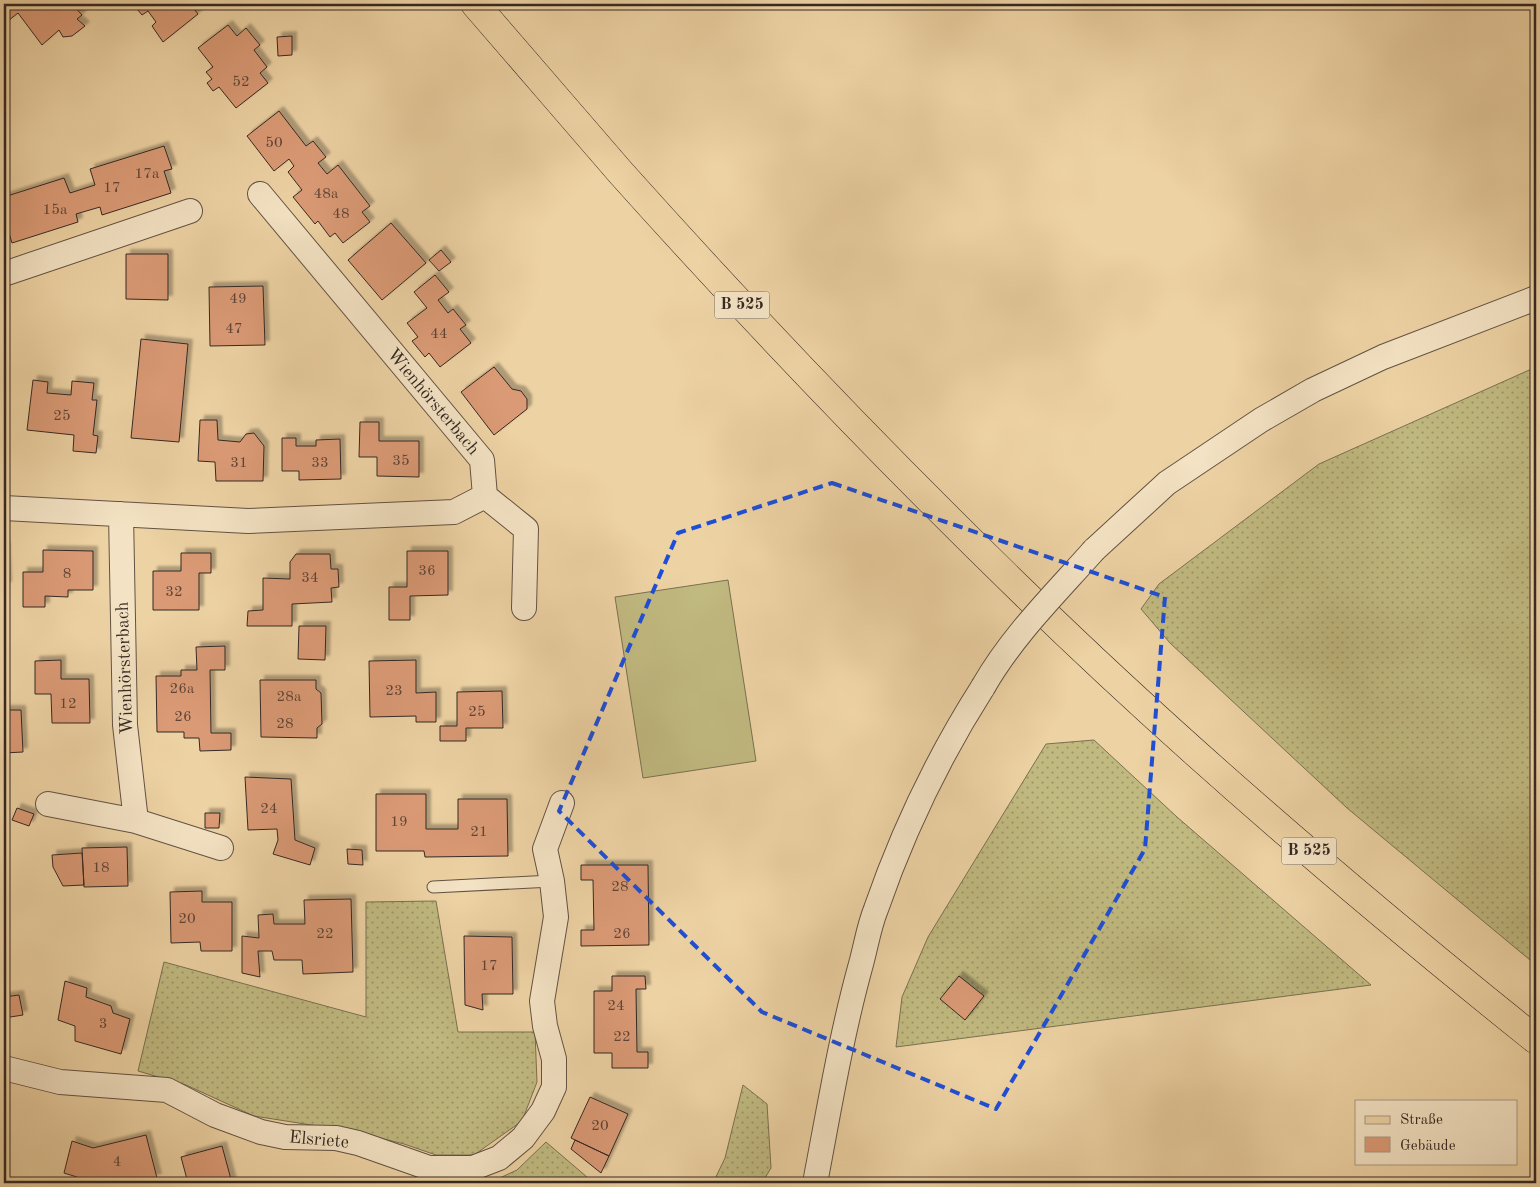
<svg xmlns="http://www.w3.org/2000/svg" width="1540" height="1187" font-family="'Old Standard TT',serif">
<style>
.grass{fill:url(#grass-dots);stroke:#7a7052}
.garden{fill:#c0b980;stroke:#7a7052}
.building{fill:#da9a74;stroke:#352823;filter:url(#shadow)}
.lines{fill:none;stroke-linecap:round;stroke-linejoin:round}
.service-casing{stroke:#635243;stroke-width:13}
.minor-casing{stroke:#635243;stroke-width:26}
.primary-casing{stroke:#352823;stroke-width:29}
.service{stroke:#f3e2c3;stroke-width:11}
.minor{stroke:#f3e2c3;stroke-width:24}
.primary{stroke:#edd2a3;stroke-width:28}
.minor-bridge-casing{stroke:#635243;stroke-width:26;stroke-linecap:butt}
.minor-bridge{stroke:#f3e2c3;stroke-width:24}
.marked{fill:none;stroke:#1d4ed8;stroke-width:4;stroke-dasharray:10 6;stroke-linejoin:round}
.labels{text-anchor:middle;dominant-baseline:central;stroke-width:4;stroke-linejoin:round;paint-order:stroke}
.number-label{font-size:15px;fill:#5e4437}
.shield{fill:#f3e2c3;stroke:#6e6053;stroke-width:1}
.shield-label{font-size:16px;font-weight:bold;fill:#352823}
.street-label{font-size:18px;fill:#352823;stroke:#f3e2c3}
</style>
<defs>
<pattern id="grass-dots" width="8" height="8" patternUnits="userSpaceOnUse" patternTransform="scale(1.25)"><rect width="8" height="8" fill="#c0b980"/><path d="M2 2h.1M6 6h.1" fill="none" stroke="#9d9668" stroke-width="1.8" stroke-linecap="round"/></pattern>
<filter id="shadow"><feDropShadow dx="4.5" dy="-4.5" stdDeviation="1" flood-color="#0004"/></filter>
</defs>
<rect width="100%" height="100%" fill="#edd2a3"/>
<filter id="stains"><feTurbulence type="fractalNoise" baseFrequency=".004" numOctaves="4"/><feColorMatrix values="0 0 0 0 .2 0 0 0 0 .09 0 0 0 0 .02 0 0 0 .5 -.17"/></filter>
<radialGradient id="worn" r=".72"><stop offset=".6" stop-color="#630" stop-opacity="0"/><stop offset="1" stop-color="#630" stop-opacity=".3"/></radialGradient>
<!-- grass -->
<path class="grass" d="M1536,367V965L1347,808L1170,643L1141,609L1159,584L1319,464Z
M1094,740L1177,817L1371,985L896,1047L902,997L928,937L1046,744Z
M436,901L458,1032H535L537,1082L522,1121L474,1155H436L404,1144L356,1132L254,1116L186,1085L138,1071L164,962L366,1017V902Z
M743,1085L767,1104L771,1168L762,1183H713L725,1158Z
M546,1142L594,1183H489L517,1170Z"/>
<!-- garden -->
<path class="garden" d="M728,580L756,761L643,778L615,597Z"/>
<!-- building -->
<path class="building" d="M4,4H72L82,15L77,19L85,26L72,36L63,37L59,30L42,45L18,13L4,24Z
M133,4H190L198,14L163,42L152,26L156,22L148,11L142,15Z
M228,25L237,36L246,28L260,45L254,50L267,67L260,73L268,83L236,108L219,87L213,91L207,83L212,79L206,72L213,67L198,48Z
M292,36V55L278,56L277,37Z
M279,111L306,146L313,141L326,157L318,163L327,174L338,165L370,206L362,212L370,222L343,243L335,233L330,237L318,221L315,224L293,197L302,190L288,172L294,166L289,159L274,171L247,136Z
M164,146L172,169L164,171L171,193L102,215L100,207L76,214L78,222L12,243L4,216V197L64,178L70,193L95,185L90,169Z
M391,223L426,263L382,300L348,260Z
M441,250L451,262L439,271L429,260Z
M126,254H168V300L126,299Z
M435,275L449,292L438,300L448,313L453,309L466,325L460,329L471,343L440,367L429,353L425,357L412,341L418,337L407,323L427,308L414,292Z
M263,286L265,345L210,346L209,287Z
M141,339L188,344L179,442L131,438Z
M494,367L512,389L521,391L527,399V409L494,435L461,392Z
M33,380L48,382L47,393L71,395L72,381L94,383L92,400H97L93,435L98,436L96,453L73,451L74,435L27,430Z
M200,420H217L218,440L240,442L246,434L254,433L264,446L263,481H216L215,462L198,461Z
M360,422H379V441H419V477L377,476V457H359Z
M282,438H296V446H316V440L340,439L341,479L299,480V471H282Z
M4,546H5L7,586H4Z
M43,550L93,551V590H68V597L45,596V607H23V572H43Z
M407,551H448V595L410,596V620H389V587H407Z
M181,553H211V573H199V610H153V571H181Z
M296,554H330L331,569H338L339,587L331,588L332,602L292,604V626H247L248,611L263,610V578L290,579V562Z
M299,626H326L325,660L298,659Z
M225,646V670H210L211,733H231V750L200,751L199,738H184V732H157L156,676H181V670H197L196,647Z
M61,660V679H89L90,723H52L51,694H35V661Z
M416,660V693L436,692V722H416V716L370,717L369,661Z
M260,680H316V689L321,693L322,724L317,728V738L261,737Z
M502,691L503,728H466V741H440V726H457V692Z
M4,710H21L23,752L4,753Z
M245,777L291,779L295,840L315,848L310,865L273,854L278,840L277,829L248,830Z
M376,794H426V829H458V799H507L508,856L425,857L424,851H376Z
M17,808L34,814L29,826L12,820Z
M205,813H220L219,828H205Z
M127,847L128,886L84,887L82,848Z
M347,849L362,850L363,865L348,864Z
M82,853L84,885L63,886L53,867L52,855Z
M581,865H648L649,945L581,946V930H594L593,880H581Z
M202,891V902H232V951H201L200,942L171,943L170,892Z
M351,899L353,972L303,974L302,960H274L272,951H258L260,977L242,973V936L259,938L258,915L273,914L274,924H305L304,900Z
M464,936L512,937L513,994H482L483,1010L465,1005Z
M612,976H645L646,989H636L637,1052H648V1068H612V1053H594V991H612Z
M959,976L984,996L965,1020L940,999Z
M65,981L87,988L86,997L111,1006L113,1013L130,1019L121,1054L75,1041V1026L58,1020Z
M19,995L23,1015L4,1018V997Z
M590,1097L628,1114L609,1156L571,1138Z
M146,1135L157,1178L143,1180V1183H76L77,1177L64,1173L72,1141L93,1148Z
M575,1140L609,1156L601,1173L571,1149Z
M222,1146L232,1183H188L181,1157Z"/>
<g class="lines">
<!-- service casing -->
<g class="service-casing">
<path id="service" d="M433,887L552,881"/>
</g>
<!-- minor casing -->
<g class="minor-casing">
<path id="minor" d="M260,194L482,460L485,496
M4,274L190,211
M485,496L526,529L524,608
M4,508L248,521L454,512L485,496
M121,514L125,725L136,821L221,848
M1094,550L1167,483L1261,420L1313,390L1383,357L1536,298
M48,804L136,821
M4,1068L60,1082L167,1090L215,1115L261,1132L285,1137L336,1138L358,1143L429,1168H473L499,1158L523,1138L543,1111L554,1087V1059L545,1026L542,1001L556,917L552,881L545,849L562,803
M815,1183C829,1110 841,1036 861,964C866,946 869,926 876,909C903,831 939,756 983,687"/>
</g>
<!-- primary casing -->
<g class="primary-casing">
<path id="primary" d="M475,4C524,60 572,117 621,173C751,318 885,458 1024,593C1186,751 1360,899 1536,1040"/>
</g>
<!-- service -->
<use href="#service" class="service"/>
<!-- minor -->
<use href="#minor" class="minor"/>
<!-- primary -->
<use href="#primary" class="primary"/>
<!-- minor-bridge casing -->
<g class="minor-bridge-casing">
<path id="minor-bridge" d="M983,687C1012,636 1055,594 1094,550"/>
</g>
<!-- minor-bridge -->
<use href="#minor-bridge" class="minor-bridge"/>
</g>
<!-- marked area -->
<path class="marked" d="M832,483L1165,597L1145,849L996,1109L762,1012L559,811L678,533Z"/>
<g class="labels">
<!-- number labels -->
<g class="number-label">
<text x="241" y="82">52</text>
<text x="274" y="143">50</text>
<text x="147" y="174">17a</text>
<text x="112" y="188">17</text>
<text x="326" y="194">48a</text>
<text x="55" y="210">15a</text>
<text x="341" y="214">48</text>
<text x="238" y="299">49</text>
<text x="234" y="329">47</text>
<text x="439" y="334">44</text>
<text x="62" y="416">25</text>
<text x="401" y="461">35</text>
<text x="239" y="463">31</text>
<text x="320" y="463">33</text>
<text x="427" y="571">36</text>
<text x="67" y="574">8</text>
<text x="310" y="578">34</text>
<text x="174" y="592">32</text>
<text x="182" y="689">26a</text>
<text x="394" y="691">23</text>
<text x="289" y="697">28a</text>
<text x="68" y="704">12</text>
<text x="477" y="712">25</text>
<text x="183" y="717">26</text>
<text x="285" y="724">28</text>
<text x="269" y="809">24</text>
<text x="399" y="822">19</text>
<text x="479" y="832">21</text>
<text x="101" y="868">18</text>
<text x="620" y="887">28</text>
<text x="187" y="919">20</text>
<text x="325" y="934">22</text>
<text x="622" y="934">26</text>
<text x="489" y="966">17</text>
<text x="616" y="1006">24</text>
<text x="103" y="1024">3</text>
<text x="622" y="1037">22</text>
<text x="600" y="1126">20</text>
<text x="117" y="1162">4</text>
</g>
<!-- shield labels -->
<g class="shield">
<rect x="714.5" y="291.5" width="55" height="27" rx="4"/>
<rect x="1281.5" y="837.5" width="55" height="27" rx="4"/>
</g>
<g class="shield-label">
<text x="742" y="305">B 525</text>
<text x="1309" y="851">B 525</text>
</g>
<!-- street labels -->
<g class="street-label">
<text transform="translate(433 402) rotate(50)">Wienhörsterbach</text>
<text transform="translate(125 668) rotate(-92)">Wienhörsterbach</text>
<text transform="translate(319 1140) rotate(5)">Elsriete</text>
</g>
</g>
<!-- margin -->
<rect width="1540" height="1187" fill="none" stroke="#edd2a3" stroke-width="20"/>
<rect x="5" y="5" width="1530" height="1177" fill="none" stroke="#352823" stroke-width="2.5"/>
<rect x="10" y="10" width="1520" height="1167" fill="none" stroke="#352823"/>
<!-- legend -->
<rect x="1355" y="1100" width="162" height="65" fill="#f3e2c3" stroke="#a79883"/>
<rect x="1365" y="1116" width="25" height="8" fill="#edd2a3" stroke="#a79883"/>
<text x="1400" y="1124" font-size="15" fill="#352823">Straße</text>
<rect x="1365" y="1137" width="25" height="15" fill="#da9a74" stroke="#a79883"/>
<text x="1400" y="1150" font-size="15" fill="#352823">Gebäude</text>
<rect width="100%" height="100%" filter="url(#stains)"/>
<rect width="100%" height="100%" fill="url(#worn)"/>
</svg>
